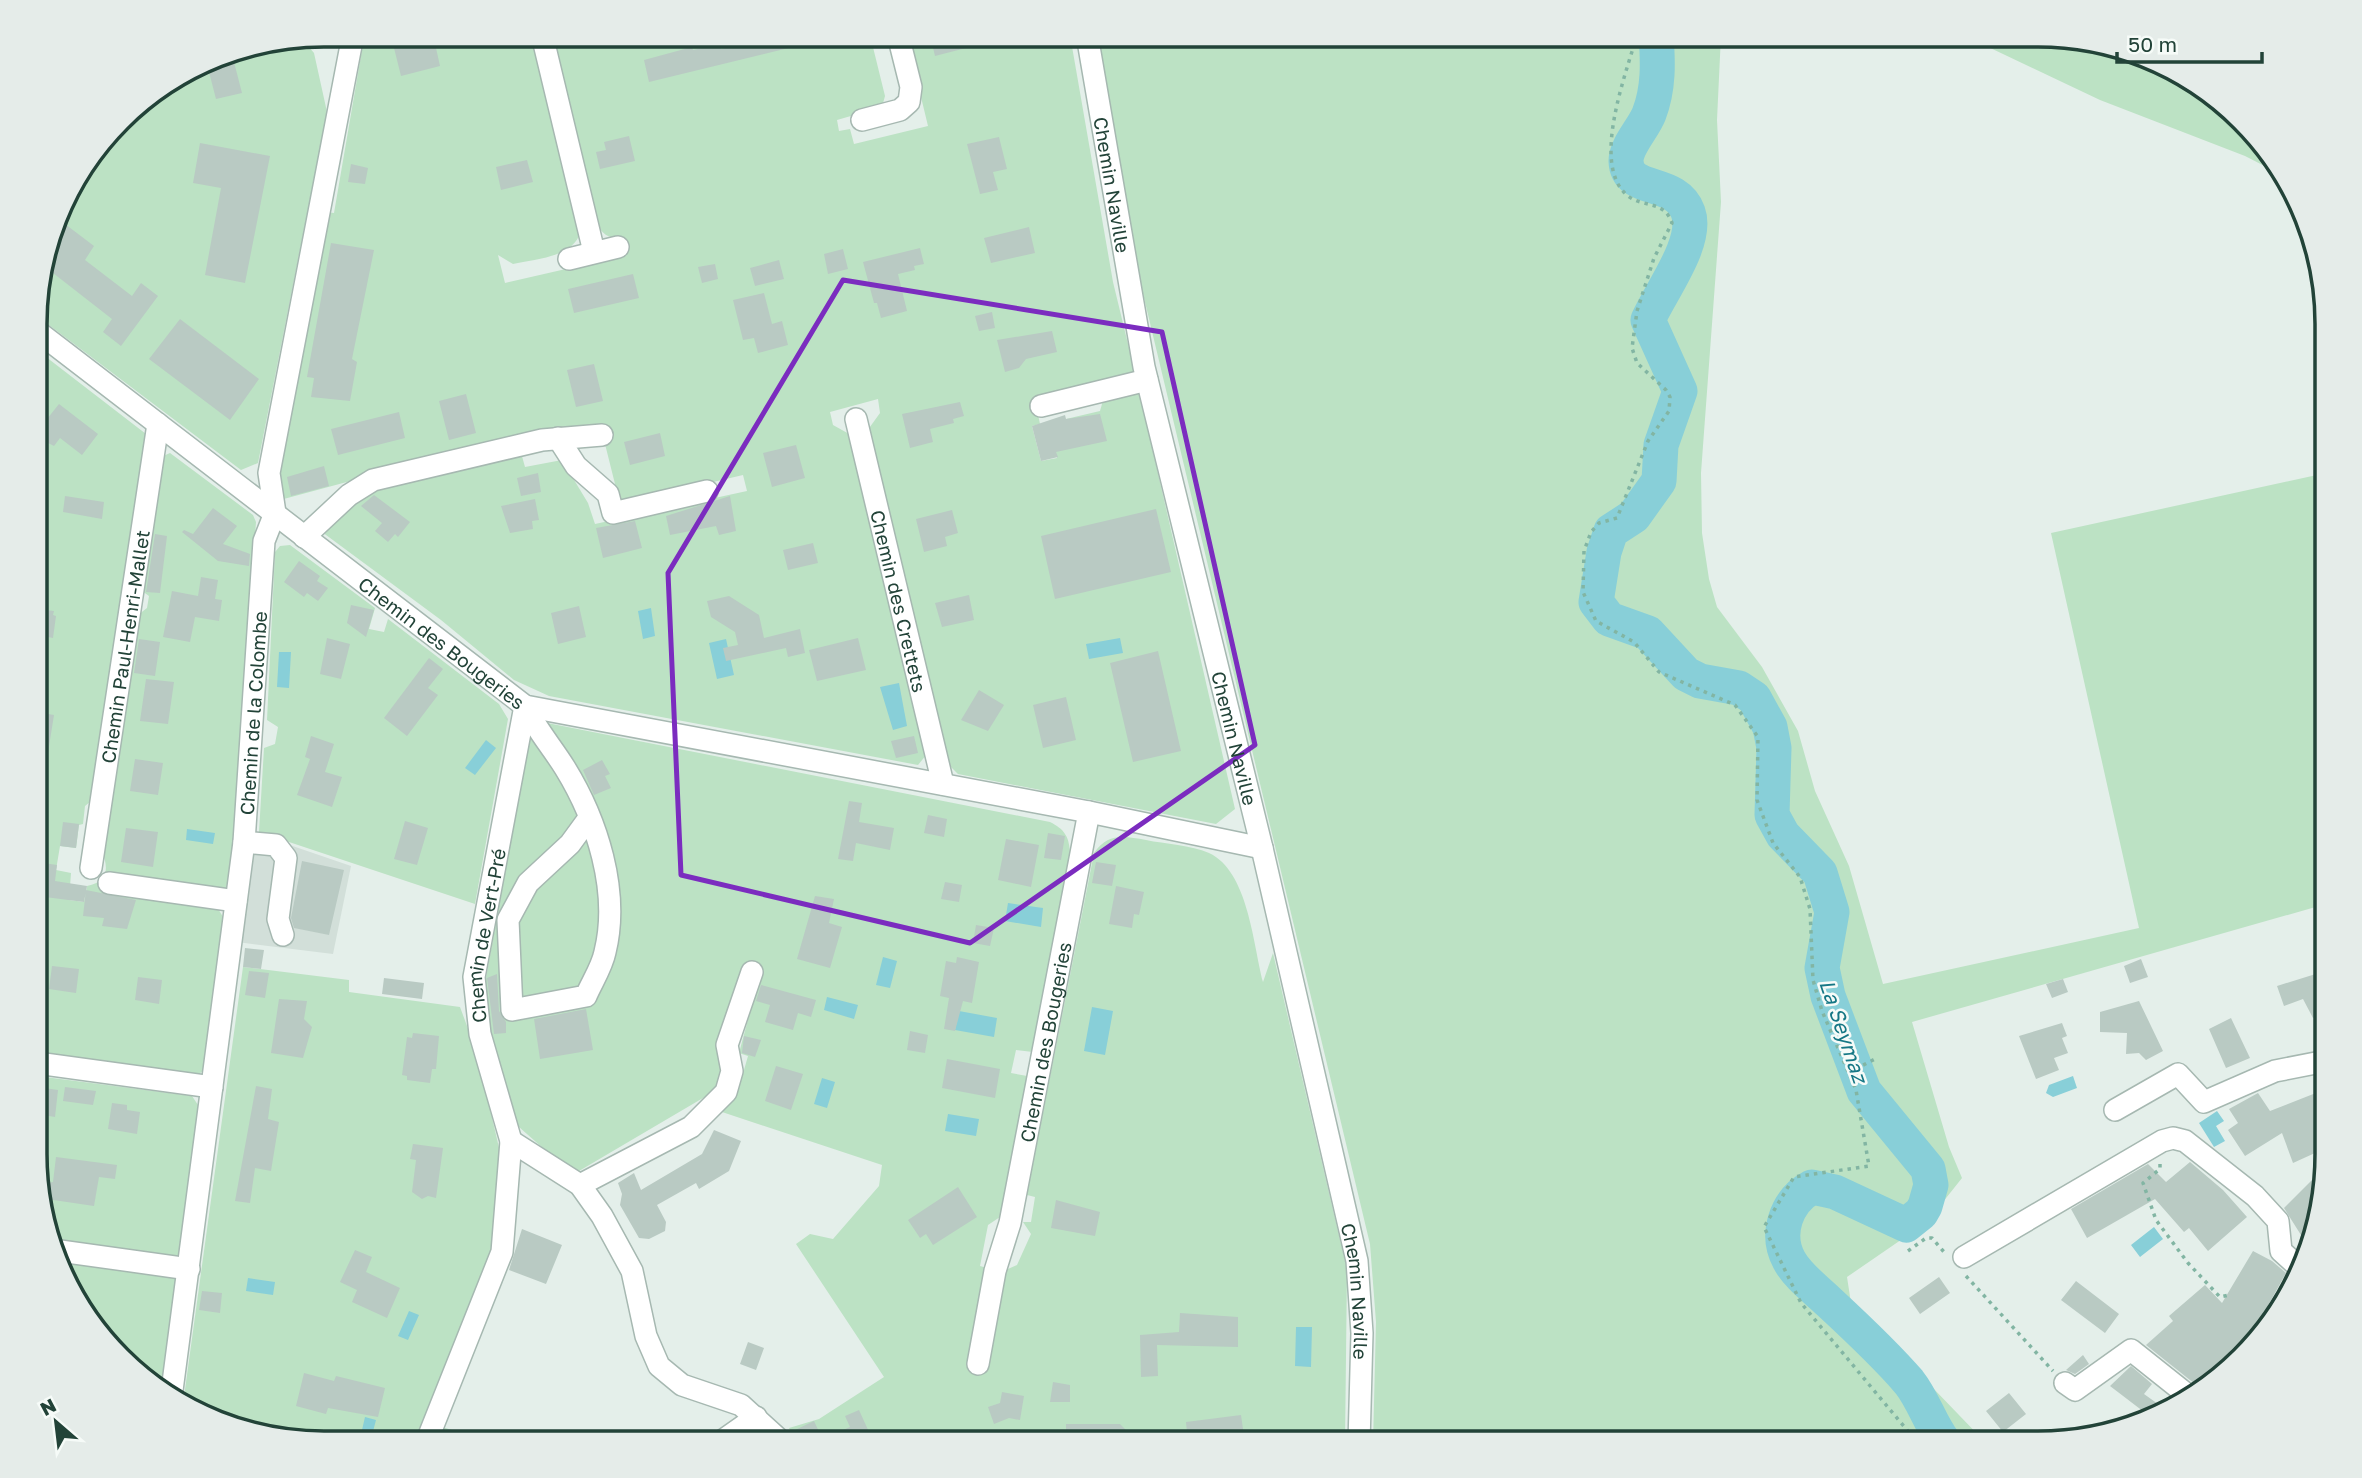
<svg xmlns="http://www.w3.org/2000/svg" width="2362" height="1478" font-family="'Golos Text',sans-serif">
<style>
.built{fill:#d2dfd9}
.green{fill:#bce2c4}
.water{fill:#88cfd8}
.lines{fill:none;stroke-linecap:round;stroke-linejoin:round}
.river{stroke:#88cfd8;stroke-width:35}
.building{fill:#b9cac3}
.minor-casing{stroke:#a6b8b1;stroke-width:24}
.path{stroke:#82b5a3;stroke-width:3.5;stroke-dasharray:3.5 5;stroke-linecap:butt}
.minor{stroke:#fff;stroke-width:21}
.marked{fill:none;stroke:#7b2cbf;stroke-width:5;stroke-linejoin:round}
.labels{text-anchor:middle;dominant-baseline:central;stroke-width:5;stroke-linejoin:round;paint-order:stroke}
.street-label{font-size:19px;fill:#224338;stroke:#f6fbf8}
.water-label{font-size:21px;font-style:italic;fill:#157785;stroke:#f6fbf8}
.rim{fill:none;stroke:#224338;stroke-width:3.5}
</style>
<rect width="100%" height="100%" fill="#e4efea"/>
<!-- built -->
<path class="built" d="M250,837L278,841L351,866L333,954L237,942Z"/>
<!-- green -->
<path class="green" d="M368,35H533L579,236C569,258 534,259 513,264L498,255L505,283L627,255L623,238C609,239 603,235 596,223L551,35H870L885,96L882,107L837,120L839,131L850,129L854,144L928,126L906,35H988L990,43L1030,35L1033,44L1046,41L1045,35H1070L1113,282L1136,377L1035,401L1040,424L1032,426L1041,461L1057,458L1055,449L1072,444L1066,419L1100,411L1104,397L1132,390L1140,395L1235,809L1216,824L958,774L947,763L867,431L880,413L878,399L830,412L833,425L851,435L927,754L918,765L549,696L514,680L441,620L322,532V526L383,484L520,449L525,467L562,460L588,503L595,524L747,491L743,475L620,504L601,428L421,462L280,500L274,473L326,212L334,213L362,50Z
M1097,35H1721L1717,120L1721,202L1701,473L1702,533L1709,579L1717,607L1762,667L1798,731L1815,791L1849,866L1883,984L2139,928L2051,533L2326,473V878L2321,880L2326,904L1912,1022L1949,1147L1962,1178L1927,1222L1847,1277L1851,1303L1985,1442L1373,1443L1376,1322L1370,1244L1134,256Z
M1963,35H2038L2091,44L2119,61L2188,78L2198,83L2286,177L2245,156L2100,100Z
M302,39L314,53L327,112L258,463L241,470L37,316V287L65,196L133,107L214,57Z
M37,350L146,434L91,801L85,806L83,824L79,825L76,848L60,846L56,870L71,873L69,900L84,902L87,886C108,882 109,869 102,851L138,615L147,608L149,596L142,591L161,457L170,453L253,515L256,522L231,881L227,883L226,890L215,904L225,920L206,1068L197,1076L37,1053Z
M290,545L375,608L369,629L384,632L388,619L499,704L508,719L475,904L259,832L264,748L275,744L278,727L267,720L275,552L280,546Z
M542,722L1050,822C1064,829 1069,836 1070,852L1033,1052L1016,1050L1011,1073L1027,1076L1000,1217L988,1225L980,1266L1001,1272L1017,1265L1031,1234L1023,1222H1031L1035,1197L1027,1195L1094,853C1108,833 1123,836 1146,840C1165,844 1191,845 1209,853C1248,871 1253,943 1263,982L1273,953L1347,1270L1345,1443H796L789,1428L819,1419L884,1377L796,1244L810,1234L833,1239L879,1186L882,1165L716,1110L738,1091L748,1056L739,1053L762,968L748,964L720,1088L579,1171L561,1164L519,1127L509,1105L486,1019V978L530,735Z
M243,967L349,980V992L460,1007L477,1053L500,1152L495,1244L417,1443H324L231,1428L183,1404Z
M37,1076L192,1096L200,1108L180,1259L56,1241L37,1191Z
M63,1261L178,1276L162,1393L83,1314Z
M442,1427L495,1443H436Z"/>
<!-- water -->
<path class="water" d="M651,608L655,636L643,639L638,611Z
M1120,638L1123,653L1089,659L1086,644Z
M726,639L734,675L717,679L709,643Z
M279,652H291L289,688L277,687Z
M899,683L907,726L893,730L880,687Z
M486,740L496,748L475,775L465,768Z
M187,829L215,833L213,844L186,840Z
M1008,903L1043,908L1041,927L1005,921Z
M883,957L897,961L890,988L876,985Z
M827,997L858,1005L854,1019L824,1010Z
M1092,1007L1113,1011L1105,1055L1084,1051Z
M959,1011L997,1018L994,1037L955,1030Z
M2073,1076L2077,1088L2053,1097L2046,1093L2049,1085Z
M822,1078L835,1082L827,1108L814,1104Z
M2217,1111L2224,1121L2216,1126L2225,1141L2214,1147L2199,1123Z
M948,1114L979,1119L976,1136L945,1131Z
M2154,1227L2163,1239L2140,1257L2131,1245Z
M248,1278L275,1282L273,1295L246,1291Z
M409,1311L419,1315L408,1340L398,1336Z
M1296,1327H1312L1311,1367L1295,1366Z
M365,1417L376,1420L370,1443H359Z"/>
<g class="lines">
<!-- river -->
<path class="river" d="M1656,35C1658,62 1659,88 1649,114C1643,129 1626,146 1626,161C1627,194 1676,178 1688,212C1699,242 1660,292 1648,320L1680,391L1661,445L1659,481L1634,516L1611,531L1604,552L1596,602L1609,619L1648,633L1686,674L1700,681L1739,688L1754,698L1770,727L1774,748L1772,815L1783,835L1820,873L1832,912L1822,968L1828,996L1864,1091L1928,1169L1931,1185L1925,1206L1921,1213L1906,1225L1835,1192L1812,1187C1786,1201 1775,1234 1789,1260C1798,1277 1817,1290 1830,1303C1857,1328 1885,1354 1909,1382C1924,1401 1930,1424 1944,1442"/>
</g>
<!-- building -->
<path class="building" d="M763,35H816L817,41L649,82L644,60L692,47L693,50L719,44L721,49L764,39Z
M930,35H996L997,40L935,56Z
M434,39L440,66L401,76L394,48Z
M234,62L242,93L216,99L208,68Z
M629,136L635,161L600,169L596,152L606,150L604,142Z
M999,137L1007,169L993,172L998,190L980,194L967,144Z
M200,143L270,156L245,283L205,275L221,188L193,183Z
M527,160L533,182L501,190L496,167Z
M351,164L368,168L365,184L348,182Z
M65,224L94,246L85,260L132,296L141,283L158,296L121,346L103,332L112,319L44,266L51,243Z
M1029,227L1035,253L991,263L984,238Z
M331,243L374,250L352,359L357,362L350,401L311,397L314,378L307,377Z
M920,248L924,264L914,266L915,270L898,274L907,311L881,318L877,303H874L863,262Z
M843,249L848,269L828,274L824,254Z
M779,260L784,279L755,286L750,268Z
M715,264L718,279L702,283L698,267Z
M633,274L639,298L574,313L568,289Z
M764,293L772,324L782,321L788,345L758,353L754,338L743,340L733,300Z
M992,312L995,328L979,331L975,316Z
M180,319L259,379L230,420L149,359Z
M1052,331L1057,352L1026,359L1019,368L1005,372L997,340Z
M594,364L603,401L576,407L567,370Z
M466,394L476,433L449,440L439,401Z
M960,402L964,416L953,419L954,423L930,429L933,442L910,448L902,414Z
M59,404L98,434L82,455L60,438L54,446L40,439L43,424Z
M399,412L405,438L338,455L331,429Z
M1100,414L1107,441L1056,452L1058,457L1041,461L1032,426L1065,415L1066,419Z
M660,433L665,456L630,465L624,442Z
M796,445L805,478L772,487L763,453Z
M324,466L329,486L291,496L287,477Z
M538,473L541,492L521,496L517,478Z
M374,495L410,522L398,537L395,534L388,542L375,531L382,523L361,506Z
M65,496L104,502L102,519L63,512Z
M730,496L736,531L719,535L716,526L670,535L666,516Z
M535,499L539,520L532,521L533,529L510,533L501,506Z
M213,508L237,526L223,544L250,554L249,566L218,561L182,532L184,530L193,534Z
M1156,509L1171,572L1055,599L1041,536Z
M952,510L958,533L945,537L947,546L924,552L916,519Z
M635,521L642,548L603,558L596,528Z
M155,534L167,536L160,593L146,592Z
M813,543L818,563L788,570L783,550Z
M299,561L320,576L317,581L328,588L318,601L307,593L304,597L284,582Z
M201,577L218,580L215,599L222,600L219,621L195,617L190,642L163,637L172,591L198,596Z
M969,595L974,620L942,627L935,603Z
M729,596L759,615L764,638L800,629L805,653L788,657L786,648L726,661L723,648L738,645L735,632L711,617L707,601Z
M351,605L374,610L366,637L347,623Z
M579,606L586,637L558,644L551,613Z
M37,609L54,611L53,615L56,616L53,638L48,637L44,655L37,654Z
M327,638L350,644L341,679L320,674Z
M858,638L866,670L817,681L809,650Z
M139,639L160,642L155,676L134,673Z
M1158,651L1181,751L1133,762L1110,663Z
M429,658L443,669L428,688L438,695L407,736L384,718Z
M146,679L174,682L168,724L140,721Z
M979,690L1004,705L988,731L961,720Z
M1066,697L1076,740L1043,748L1033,705Z
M37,712L54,715L46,765H37Z
M311,736L334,744L325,772L342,777L332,807L297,795L310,759L305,757Z
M914,736L918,753L896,758L891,741Z
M135,759L163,763L158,795L130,791Z
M602,760L610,774L605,776L611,788L594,795L583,770Z
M849,801L862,803L859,822L894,828L890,850L856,843L853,861L838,859Z
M928,815L947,819L944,837L924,833Z
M405,821L428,828L417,865L394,859Z
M63,822L79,824L76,848L60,846Z
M126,828L158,832L153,867L121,862Z
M1048,833L1065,836L1061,860L1044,858Z
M1006,839L1039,845L1031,887L998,880Z
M302,861L344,870L329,935L294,928L291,918Z
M37,862L57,865L55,881L87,886L84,902L37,896Z
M1096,862L1116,865L1112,886L1092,883Z
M945,882L962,885L959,902L941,899Z
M1116,886L1144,892L1139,915L1134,914L1132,928L1109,924Z
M86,890L136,900L127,929L102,926L104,918L83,916Z
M815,896L834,899L829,923L842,927L830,968L797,959Z
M976,925L994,928L990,946L973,943Z
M245,948L264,950L261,969L243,967Z
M957,957L979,962L972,1003L963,1001L955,1031L944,1029L949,998L940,996L946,961L956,963Z
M2141,959L2148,977L2130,983L2124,966Z
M52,966L79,969L76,993L49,989Z
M249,971L269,973L265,998L245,995Z
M2322,972L2326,1012L2313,1018L2303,999L2284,1006L2277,986Z
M497,974L499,1011L506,1022V1033L494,1034L487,978Z
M138,977L162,980L159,1004L135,1000Z
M384,978L424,983L422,999L382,994Z
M2063,979L2068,992L2052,998L2046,984Z
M761,985L816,1000L811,1017L798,1013L793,1030L765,1022L770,1005L756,1001Z
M279,999L307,1001L304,1019L312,1027L303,1058L271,1053Z
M2139,1001L2163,1051L2146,1060L2139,1053L2126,1054L2127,1033L2100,1032V1012Z
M586,1009L593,1050L540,1059L534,1019Z
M2231,1018L2250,1058L2226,1068L2209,1029Z
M2062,1023L2067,1036L2062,1038L2068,1053L2054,1058L2059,1070L2036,1079L2019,1036Z
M910,1031L928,1035L925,1053L907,1050Z
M413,1033L439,1036L436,1069H432L430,1083L407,1080V1076L402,1075L407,1037L412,1038Z
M744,1036L761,1040L755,1057L742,1053Z
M947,1059L1000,1069L995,1098L942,1088Z
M776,1066L803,1074L791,1110L765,1101Z
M256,1086L272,1089L268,1119L279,1122L271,1171L255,1168L250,1203L235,1201Z
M37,1087L58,1090L55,1117L37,1114Z
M65,1087L96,1091L93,1105L63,1101Z
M2326,1089V1148L2293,1163L2282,1133L2245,1156L2228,1130L2238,1123L2229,1109L2258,1093L2270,1111Z
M112,1103L127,1105V1110L140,1112L137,1134L108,1129Z
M714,1130L741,1141L729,1171L699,1189L696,1183L657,1205L666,1222L665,1231L649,1239L639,1238L620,1205L622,1194L618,1183L634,1173L641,1190L702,1154Z
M413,1144L443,1148L436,1198L428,1196L422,1199L412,1192L416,1160L410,1159Z
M56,1157L117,1165L115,1179L99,1177L94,1206L40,1198L41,1184L53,1182Z
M2190,1162L2223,1190L2247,1217L2208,1251L2189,1228L2184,1232L2155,1199L2087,1238L2071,1209L2148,1164L2166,1182Z
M2326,1166L2315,1230L2306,1243L2284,1208Z
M958,1187L977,1217L933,1245L926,1234L920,1238L908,1220Z
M1056,1200L1100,1212L1095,1236L1051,1228Z
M522,1229L562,1245L546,1284L509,1270Z
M355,1250L372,1257L366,1272L400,1288L387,1318L352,1302L357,1290L340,1282Z
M2253,1251L2272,1261L2286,1273L2255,1329L2259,1332L2245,1346L2240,1341L2210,1372L2214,1375L2200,1388L2146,1345L2173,1321L2169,1316L2205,1285L2222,1303Z
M1939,1277L1950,1293L1920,1314L1909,1298Z
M2076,1281L2119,1314L2105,1333L2061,1300Z
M202,1291L222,1293L220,1313L199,1310Z
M1180,1313L1238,1317V1347L1157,1345L1158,1376L1141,1377L1140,1335L1179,1332Z
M748,1342L764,1348L756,1370L740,1364Z
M2083,1355L2089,1364L2075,1374L2066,1370Z
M2131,1366L2152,1384L2144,1394L2165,1409L2148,1415L2110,1386Z
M304,1373L334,1381L336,1376L385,1388L378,1417L328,1408L326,1414L296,1406Z
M1053,1382L1070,1385V1402H1050Z
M1002,1392L1024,1396L1020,1420L1009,1418L994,1424L988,1407L1000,1403Z
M2009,1393L2026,1414L2003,1432L1986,1411Z
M859,1410L874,1443H813L850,1427L845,1416Z
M1241,1415L1245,1443H1188L1186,1422Z
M814,1421L821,1436L806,1443H796L791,1432Z
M1066,1424H1120L1127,1431L1128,1443H1066Z"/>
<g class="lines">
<!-- minor casing -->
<g class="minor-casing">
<g id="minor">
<path d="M542,35L594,252"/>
<path id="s1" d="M1087,35L1144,367L1262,848L1357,1261L1362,1333L1359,1443"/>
<path d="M862,120L900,110L909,102L911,87L898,35"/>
<path d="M569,259L618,247"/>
<path id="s2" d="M37,331L525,706L1089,812L1262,848"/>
<path d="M1041,406L1147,380"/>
<path id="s3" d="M856,419L943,784"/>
<path d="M558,438L576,466L608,494L613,513L707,491"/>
<path d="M304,537L349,495L373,480L542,440L602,435"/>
<path d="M525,706C536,729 552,747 565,768C597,820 620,891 605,952C602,967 592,982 586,996L512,1010L508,920L528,883L570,844L589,818"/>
<path d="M244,842L276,845L286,858L278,919L283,935"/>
<path id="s4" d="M91,868L158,424"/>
<path d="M109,883L236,901"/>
<path d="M37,1063L212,1087"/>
<path d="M2115,1110L2178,1074L2204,1102L2275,1071L2326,1061"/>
<path d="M511,1141L580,1185L602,1216L632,1271L646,1336L659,1366L682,1385L741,1405L783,1443"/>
<path d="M580,1185L691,1127L726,1092L732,1071L727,1045L752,972"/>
<path d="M60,1251L189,1269"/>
<path d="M1964,1257L2162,1141L2173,1138L2185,1141L2255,1196L2278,1221L2281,1251L2301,1269"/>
<path id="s5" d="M978,1364L995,1271L1010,1223L1089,812"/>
<path d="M2065,1383L2075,1390L2131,1350L2190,1397"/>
<path id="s6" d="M171,1398L244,842L264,541L275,513L269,473L353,35"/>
<path id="s7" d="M426,1443L502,1252L511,1141L480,1034L474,977L525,706"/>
<path d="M719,1443L756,1417"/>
</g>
</g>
<!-- path -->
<path class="path" d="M326,35L329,47
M1637,35C1626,74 1590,166 1628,196C1644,208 1664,200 1672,223L1654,258L1637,311L1632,348L1637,363L1666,390L1670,397L1669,411L1648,441L1617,518L1599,523L1591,532L1584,551L1583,592L1596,621L1634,642L1659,672L1735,705L1758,737L1757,800L1773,843L1800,877L1810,909L1813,980L1822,1011L1856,1090L1869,1166L1794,1177L1764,1227L1801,1303L1917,1442
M1848,1073L1875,1059
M2160,1164V1169L2143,1183L2156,1220L2188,1263L2220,1297L2229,1295
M1908,1251L1926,1238H1932L1944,1252
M1966,1276L2053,1371"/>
<!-- minor -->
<use href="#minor" class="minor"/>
</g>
<!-- marked area -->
<path class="marked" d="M843,280L1162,332L1255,745L970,943L681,875L668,573Z"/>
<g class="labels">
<!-- street labels -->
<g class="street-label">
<text stroke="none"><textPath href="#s1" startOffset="152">Chemin Naville</textPath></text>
<text stroke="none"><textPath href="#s3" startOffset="187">Chemin des Crettets</textPath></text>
<text stroke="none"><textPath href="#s2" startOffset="511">Chemin des Bougeries</textPath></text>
<text stroke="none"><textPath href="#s4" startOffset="224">Chemin Paul-Henri-Mallet</textPath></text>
<text stroke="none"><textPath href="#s6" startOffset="690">Chemin de la Colombe</textPath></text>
<text stroke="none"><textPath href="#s1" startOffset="719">Chemin Naville</textPath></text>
<text stroke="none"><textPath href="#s7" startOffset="528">Chemin de Vert-Pré</textPath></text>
<text stroke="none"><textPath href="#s5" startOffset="329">Chemin des Bougeries</textPath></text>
<text stroke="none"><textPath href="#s1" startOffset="1286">Chemin Naville</textPath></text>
</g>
<!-- water labels -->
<g class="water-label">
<text transform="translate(1844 1031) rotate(71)">La Seymaz</text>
</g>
</g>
<!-- crop -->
<path d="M0 0H2362V1478H0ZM324 47H2038A277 277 0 0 1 2315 324V1154A277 277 0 0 1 2038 1431H324A277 277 0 0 1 47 1154V324A277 277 0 0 1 324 47Z" fill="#e5ece9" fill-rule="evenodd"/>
<path class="rim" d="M324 47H2038A277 277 0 0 1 2315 324V1154A277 277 0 0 1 2038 1431H324A277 277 0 0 1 47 1154V324A277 277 0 0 1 324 47Z"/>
<!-- north arrow -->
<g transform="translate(56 1422) rotate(332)" stroke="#f6fbf8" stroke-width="5" paint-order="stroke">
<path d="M0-5L12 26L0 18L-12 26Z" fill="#224338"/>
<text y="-10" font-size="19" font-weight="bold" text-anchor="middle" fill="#224338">N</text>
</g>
<!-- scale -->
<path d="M2117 52v10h145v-10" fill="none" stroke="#224338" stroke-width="3.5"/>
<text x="2128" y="52" font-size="21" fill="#224338" stroke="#f6fbf8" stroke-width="5" paint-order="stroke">50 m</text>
</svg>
